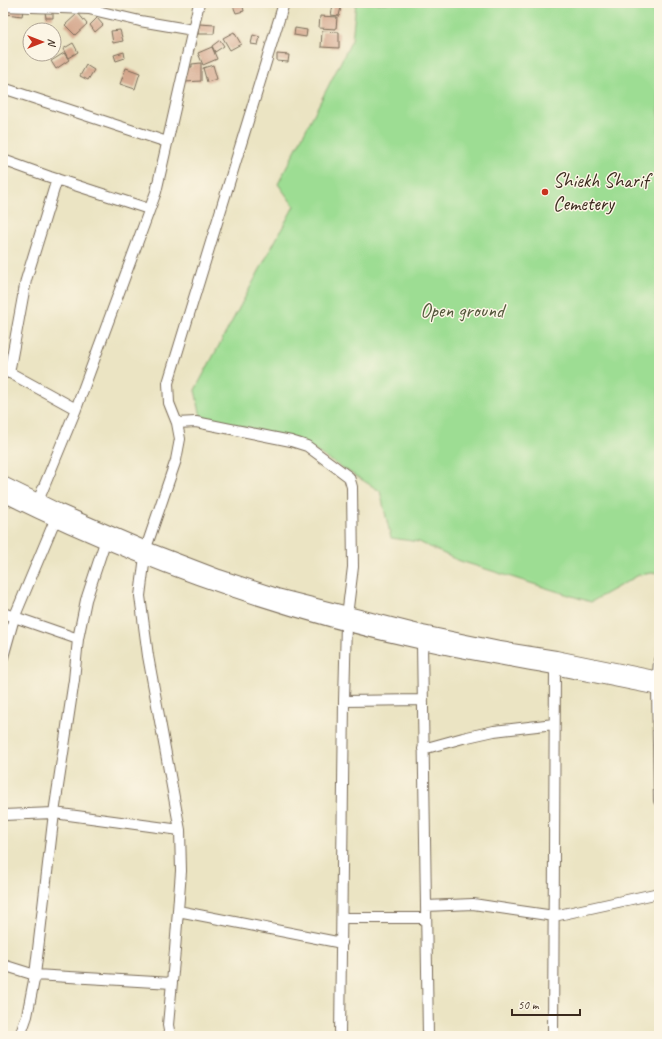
<svg xmlns="http://www.w3.org/2000/svg" width="662" height="1039" font-family="Caveat,sans-serif">
<style>
.green{fill:#9ddd93;stroke:#6c8458}
.building{fill:#d4a68b}
.lines{fill:none;stroke-linecap:round;stroke-linejoin:round}
.minor-casing{stroke:#796b58;stroke-width:12}
.major-casing{stroke:#796b58;stroke-width:14}
.minor{stroke:#fff;stroke-width:10}
.major{stroke:#fff;stroke-width:12}
.poi-dot{fill:#c8321e;stroke:#fcf5e5;stroke-width:1.5}
.labels{text-anchor:middle;dominant-baseline:central;stroke-width:3;stroke-linejoin:round;paint-order:stroke}
.poi-label{font-size:20px;fill:#3b2a1e;stroke:#fcf5e5;text-anchor:start}
.park-label{font-size:20px;fill:#54573b;stroke:#fcf5e5}
</style>
<rect width="100%" height="100%" fill="#fcf5e5"/>
<filter id="ink" filterUnits="userSpaceOnUse"><feTurbulence type="fractalNoise" baseFrequency=".025" numOctaves="2"/><feDisplacementMap in="SourceGraphic" scale="8" xChannelSelector="R" yChannelSelector="G"/><feConvolveMatrix kernelMatrix="1 2 1 2 8 2 1 2 1" color-interpolation-filters="sRGB"/></filter>
<filter id="wash" filterUnits="userSpaceOnUse"><feTurbulence type="fractalNoise" baseFrequency=".012" numOctaves="4" result="noise"/><feDisplacementMap in="SourceGraphic" scale="16" xChannelSelector="R" yChannelSelector="G"/><feGaussianBlur stdDeviation="0.9" result="paint"/><feColorMatrix in="noise" values="0 0 0 0 0 0 0 0 0 0 0 0 0 0 0 0 0 1.4 0 .05"/><feComposite in="paint" operator="in"/></filter>
<g filter="url(#wash)">
<rect width="100%" height="100%" fill="#ebe4c3"/>
<!-- green -->
<path class="green" d="M356,3H659V572L639,575L591,602L457,560L419,542L391,538L380,491L296,439L201,417L195,390L294,206L278,184L352,40Z"/>
<g id="blocks">
<!-- building -->
<path class="building" d="M232,3H242L244,11L236,13Z
M333,5L341,7L339,16L331,15Z
M6,8L23,10L22,16L6,14Z
M45,12H53V18H46Z
M78,13L87,24L75,35L65,25Z
M320,16L337,17L336,29L319,28Z
M97,18L103,25L95,32L90,25Z
M199,24L215,25L214,34H198Z
M295,28L307,30L306,37L294,35Z
M120,30L123,41L113,43L111,31Z
M322,31L339,32V48L321,47Z
M234,32L241,44L230,50L223,38Z
M253,35L260,37L258,45L251,44Z
M220,40L224,46L215,52L212,46Z
M73,43L78,52L68,58L63,49Z
M212,47L217,59L203,65L198,53Z
M124,52L125,58L116,61L114,55Z
M64,53L69,60L56,69L51,61Z
M277,54L289,55L288,62L277,61Z
M201,63V81L185,82V67H192V64Z
M86,65L94,70L88,80L80,76Z
M213,65L217,79L207,82L203,68Z
M126,68L140,73L135,89L120,84Z"/>
</g>
</g>
<g filter="url(#ink)">
<use href="#blocks" fill-opacity="0" stroke="#796b58" stroke-width="1"/>
<g class="lines">
<!-- minor casing -->
<g class="minor-casing">
<path id="minor" d="M3,6L89,9L140,21L193,30
M3,88L167,142
M3,160L50,177L149,209
M3,369L76,409
M9,373L26,280L57,179
M177,423L196,422L291,441L307,446L349,477L352,487L353,567L346,624L344,701L340,1036
M38,501L76,409L156,192L199,3
M3,613L78,639
M422,643L428,1036
M3,657L14,618L55,520
M659,660L657,689L659,801
M344,701L422,700
M423,749L463,738L494,731L554,724
M3,815L54,813L180,830
M426,906L473,904L554,916L659,893
M178,911L342,943
M342,918H426
M3,965L35,975L172,983
M20,1036L27,1016L35,975L54,813L74,680L78,639L86,600L107,536
M170,1036L168,1025L175,950L181,871L180,830L148,656L140,596L146,548L176,460L180,439L177,423L169,403L168,383L284,3
M553,1036L555,668"/>
</g>
<!-- major casing -->
<g class="major-casing">
<path id="major" d="M3,483L58,510L146,548L219,576L277,595L423,632L500,648L556,657L659,678
M3,495C136,561 277,611 422,643C465,653 510,660 554,668C589,675 624,682 659,689"/>
</g>
<!-- minor -->
<use href="#minor" class="minor"/>
<!-- major -->
<use href="#major" class="major"/>
</g>
</g>
<!-- markers -->
<circle class="poi-dot" cx="545" cy="192" r="4"/>
<g class="labels">
<!-- poi labels -->
<g class="poi-label">
<text x="553" y="180">Shiekh Sharif<tspan x="553" dy="23">Cemetery</tspan></text>
</g>
<!-- park labels -->
<g class="park-label">
<text x="462" y="310">Open ground</text>
</g>
</g>
<!-- margin -->
<rect width="662" height="1039" fill="none" stroke="#fcf5e5" stroke-width="16"/>
<!-- north arrow -->
<g transform="translate(42 42) rotate(90)"><circle r="19" fill="#fcf5e5" stroke="#afa495"/>
<path d="M0-3L7 15L0 10L-7 15Z" fill="#c8321e"/>
<text y="-6" font-size="11" font-weight="bold" text-anchor="middle" fill="#3b2a1e">N</text>
</g>
<!-- scale -->
<path d="M512 1009v6h68v-6" fill="none" stroke="#3b2a1e" stroke-width="2"/>
<text x="518" y="1009" font-size="12" fill="#3b2a1e" stroke="#fcf5e5" stroke-width="3" paint-order="stroke">50 m</text>
</svg>
